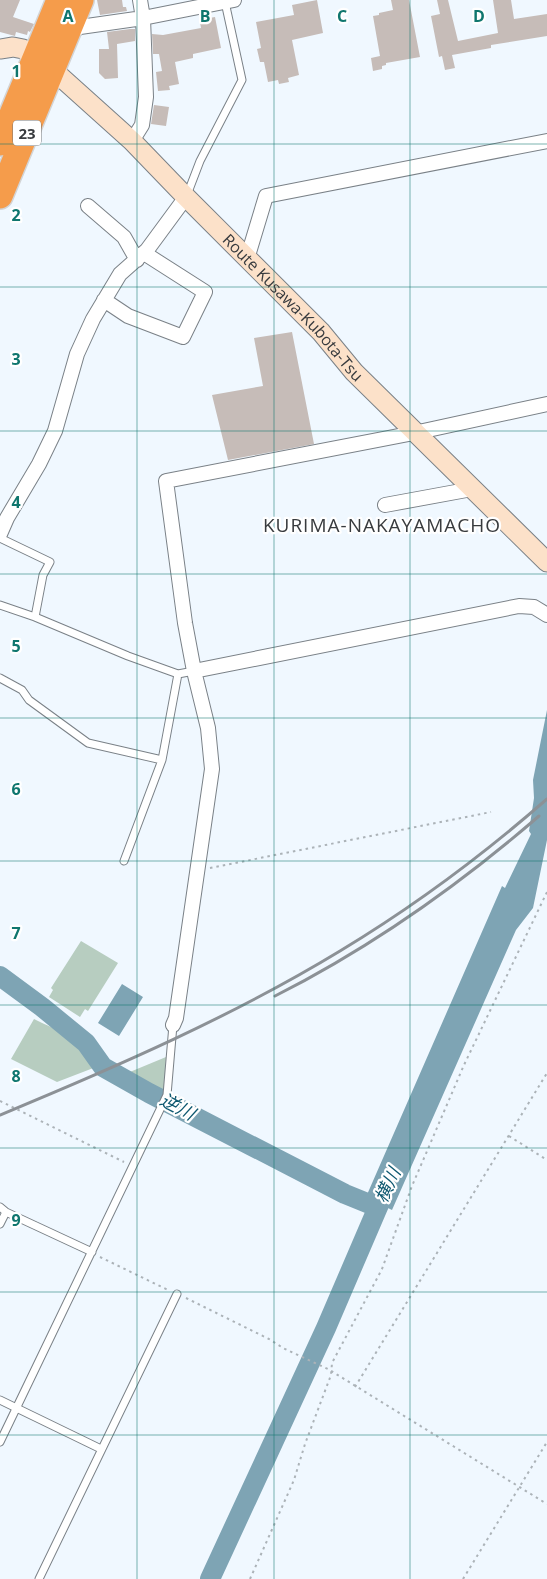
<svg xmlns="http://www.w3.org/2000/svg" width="547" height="1579" font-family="'Open Sans','Noto Sans JP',sans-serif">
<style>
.green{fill:#b7cdc0}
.water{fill:#7ea4b4}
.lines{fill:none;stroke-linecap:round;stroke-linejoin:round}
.river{stroke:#7ea4b4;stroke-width:20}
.building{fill:#c6bcb8}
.lane-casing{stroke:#7a8187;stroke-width:9}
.street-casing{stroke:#7a8187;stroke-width:16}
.secondary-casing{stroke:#7a8187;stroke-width:21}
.highway-casing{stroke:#d3d4d5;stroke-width:28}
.path{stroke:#acb3b8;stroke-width:2;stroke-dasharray:2.5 4;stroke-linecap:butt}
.lane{stroke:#fff;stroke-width:7}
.street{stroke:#fff;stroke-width:14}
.secondary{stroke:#fce1c9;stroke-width:19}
.highway{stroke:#f59c4b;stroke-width:25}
.rail{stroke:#8c9196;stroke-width:3}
.grid{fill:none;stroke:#0f766e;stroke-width:1;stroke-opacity:0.55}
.labels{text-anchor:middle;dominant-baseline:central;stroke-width:4.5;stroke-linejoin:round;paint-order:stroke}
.shield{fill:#fff;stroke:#747678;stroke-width:1}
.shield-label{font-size:15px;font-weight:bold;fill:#383b3e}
.street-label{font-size:16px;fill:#383b3e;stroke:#fff}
.water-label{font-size:18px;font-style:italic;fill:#0e5870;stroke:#fff}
.quarter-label{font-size:19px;letter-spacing:1px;fill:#383b3e;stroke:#fff}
.grid-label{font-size:16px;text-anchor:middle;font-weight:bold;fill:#0f766e;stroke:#fff;stroke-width:4.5;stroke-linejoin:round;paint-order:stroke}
</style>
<rect width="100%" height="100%" fill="#f0f8ff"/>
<!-- green -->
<path class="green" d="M81,941L118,963L88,1011L85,1009L80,1017L49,997L53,990L51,988Z
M34,1019C58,1031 86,1040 96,1067L57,1082L11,1059Z
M166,1057L164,1094L125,1074Z"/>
<!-- water -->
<path class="water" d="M547,710V840L533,908L516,930L392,1210L366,1197L502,886L505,888L531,834L529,831L534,798L533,780Z
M122,984L143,997L119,1036L98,1023Z"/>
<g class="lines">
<!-- river -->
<path class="river" d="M0,976L42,1007L86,1043L103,1067L149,1093L345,1194L377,1207
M210,1579L326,1328L390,1179"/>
</g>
<!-- building -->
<path class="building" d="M0,0H20L13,17L34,24L30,32L28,31L27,35L16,32L15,36L0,32Z
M97,0H122L123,7H126L127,11L100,15Z
M317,0L323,33L292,40L299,75L288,78L289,82L279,84L278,80L268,82L264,62H260L257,49L261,48L256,22L294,15L292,5Z
M391,0H409L420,57L386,63V65L382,66V69L373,71L371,58L380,56L373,16L379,15V13L393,10Z
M437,0H448L458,41L498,33L493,0H511L514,19L547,14V36L491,45V48L452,55L455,68L445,70L442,56L439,57L431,16L440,14Z
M215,17L221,48L193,54V58L175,62L179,84L169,86L170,90L158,91L156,72L162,71L159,54H153L152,34L163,35L201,28L200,22L205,21L204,19Z
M130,29H135V41L117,44L118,78L105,79L99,73V49H109L107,32Z
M154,105L169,107L166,126L151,124Z
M292,332L314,444L228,460L212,395L263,386L254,338Z"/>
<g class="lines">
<!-- lane casing -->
<g class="lane-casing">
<path id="lane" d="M187,195L200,161L242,80L225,2
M0,538L50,562L43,575L35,617
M0,605L35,617L128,656L178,674L194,671
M0,678L22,690L29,700L88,743L162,760
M124,861L162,760L178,674
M0,1207L6,1212L92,1252
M0,1224L6,1212
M0,1400L101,1449
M0,1442L167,1095L173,1025
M39,1579L177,1294"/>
</g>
<!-- street casing -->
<g class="street-casing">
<path id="street" d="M68,33L80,27L143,18L234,0
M132,141L142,125L146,97L143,18L140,0
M88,206L124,237L137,260
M247,259L266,196L547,141
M104,300L128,316L183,337L205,292L144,253
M385,505L472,489
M0,534L7,518L39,464L55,431L77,354L93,319L120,274L147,250L186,197
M194,671L519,606L534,607L547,615
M173,1025L176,1018L212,769L208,728L194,671L185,623L166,481L414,433L547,404"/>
</g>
<!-- secondary casing -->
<g class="secondary-casing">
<g id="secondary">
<path id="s1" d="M0,49L13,47L23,49L35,56L53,70L132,141L186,197L321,332L354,372L547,562"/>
</g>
</g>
<!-- highway casing -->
<g class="highway-casing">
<path id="highway" d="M0,143L59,0
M0,196L81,0"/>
</g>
<!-- path -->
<path class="path" d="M210,868L491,812
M0,1101L124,1162
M509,1136L547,1160
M100,1257L168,1290
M186,1298L269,1339L283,1348L328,1369L547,1504
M355,1387L547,1073
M250,1579L294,1480L305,1444L331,1375L332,1363L382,1269L412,1186L464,1065L547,892
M463,1579L547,1442"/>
<!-- lane -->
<use href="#lane" class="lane"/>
<!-- street -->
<use href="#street" class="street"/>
<!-- secondary -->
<use href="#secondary" class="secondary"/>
<!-- highway -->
<use href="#highway" class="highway"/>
<!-- rail -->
<path class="rail" d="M275,996C370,948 458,886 539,816
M0,1115C116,1067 233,1016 340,951C413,907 483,855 547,799"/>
</g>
<!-- grid -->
<path class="grid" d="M137,0V1579M274,0V1579M410,0V1579M0,144H547M0,287H547M0,431H547M0,574H547M0,718H547M0,861H547M0,1005H547M0,1148H547M0,1292H547M0,1435H547"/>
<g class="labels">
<!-- shield labels -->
<rect class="shield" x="13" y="120.5" width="28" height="25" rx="4"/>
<g class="shield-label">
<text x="27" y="133">23</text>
</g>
<!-- street labels -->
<g class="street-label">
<text stroke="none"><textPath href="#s1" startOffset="398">Route Kusawa-Kubota-Tsu</textPath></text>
</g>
<!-- water labels -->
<g class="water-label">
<text transform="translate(178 1106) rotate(28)">逆川</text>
<text transform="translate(387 1185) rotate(-65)">横川</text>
</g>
<!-- quarter labels -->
<g class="quarter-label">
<text x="382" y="525">KURIMA-NAKAYAMACHO</text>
</g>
</g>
<g class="grid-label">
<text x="68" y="22">A</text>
<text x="205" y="22">B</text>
<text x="342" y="22">C</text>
<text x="479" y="22">D</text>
<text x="16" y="77">1</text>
<text x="16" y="221">2</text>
<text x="16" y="365">3</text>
<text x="16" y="508">4</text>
<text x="16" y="652">5</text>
<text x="16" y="795">6</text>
<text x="16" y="939">7</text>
<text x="16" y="1082">8</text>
<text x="16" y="1226">9</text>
</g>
</svg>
